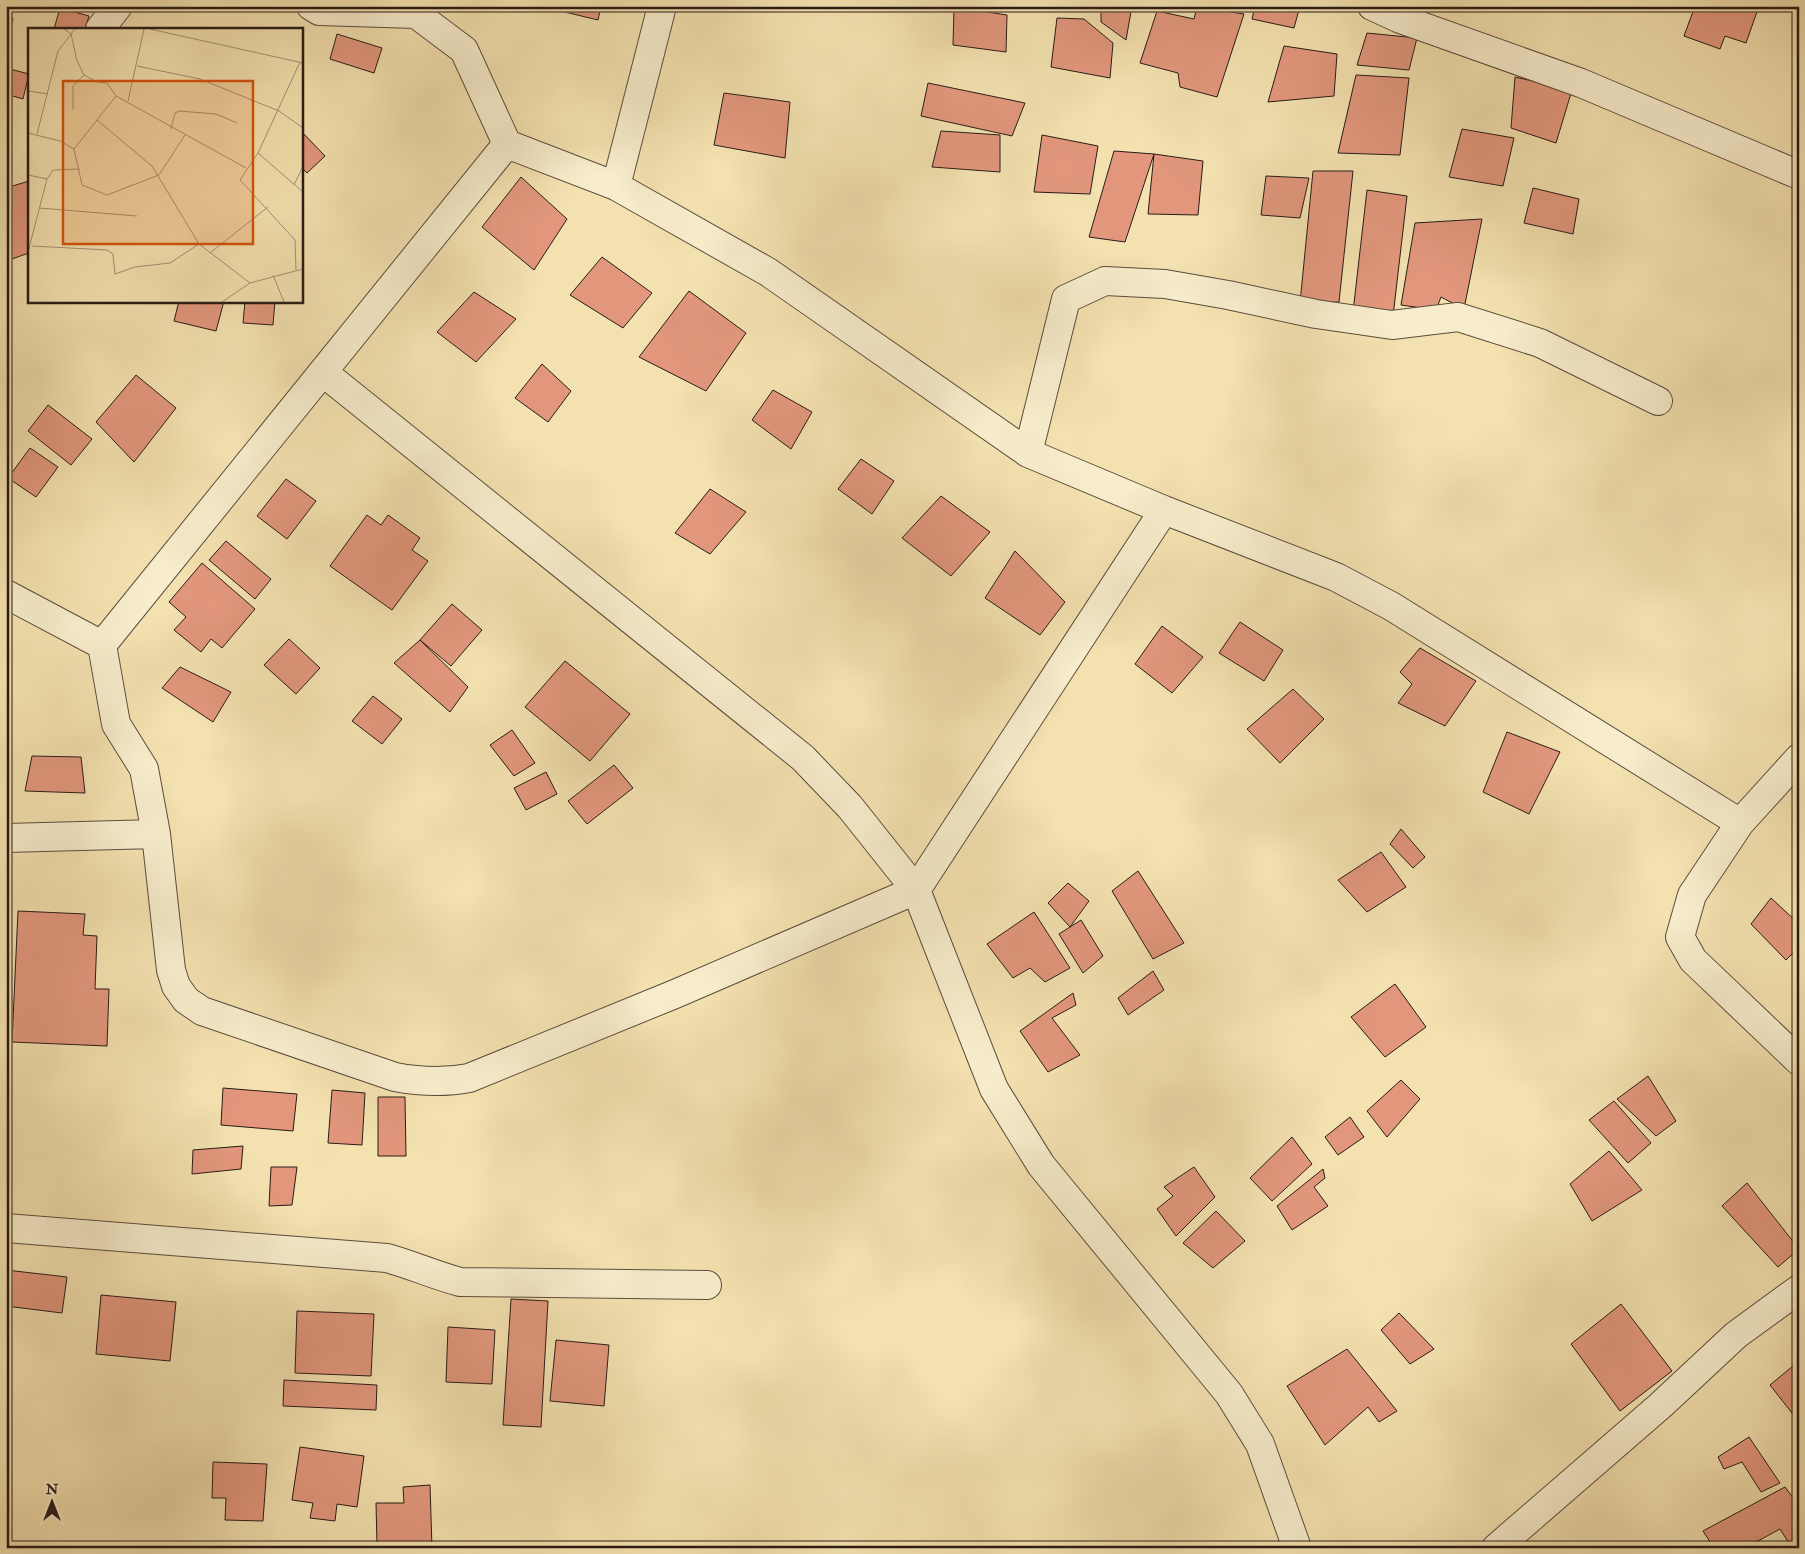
<svg xmlns="http://www.w3.org/2000/svg" width="1805" height="1554" font-family="'IM FELL Double Pica',serif">
<style>
.building{fill:#e2977d;stroke:#281c17}
.lines{fill:none;stroke-linecap:round;stroke-linejoin:round}
.minor-casing{stroke:#5b4d3d;stroke-width:30}
.minor{stroke:#f7eccb;stroke-width:28}
.inset-road{fill:none;stroke:#a29272;stroke-width:1}
.view{fill:#d5530d;fill-opacity:0.15;stroke:#d5530d;stroke-width:2.5}
.inset-edge{fill:none;stroke:#281c17;stroke-width:2.5}
</style>
<rect width="100%" height="100%" fill="#f3e1af"/>
<filter id="stains"><feTurbulence type="fractalNoise" baseFrequency=".004" numOctaves="4"/><feColorMatrix values="0 0 0 0 .2 0 0 0 0 .09 0 0 0 0 .02 0 0 0 .5 -.17"/></filter>
<radialGradient id="worn" r=".72"><stop offset=".6" stop-color="#630" stop-opacity="0"/><stop offset="1" stop-color="#630" stop-opacity=".3"/></radialGradient>
<!-- building -->
<path class="building" d="M540,6H601L598,20Z
M1101,6H1132L1126,40L1101,22Z
M1255,6H1300L1294,28L1252,19Z
M1695,6H1759L1746,43L1725,36L1720,49L1684,36Z
M954,7L1007,15L1006,52L953,45Z
M1197,7L1244,14L1217,97L1180,87L1178,73L1140,63L1157,11L1194,19Z
M60,8L89,16L85,29H54Z
M6,16L13,18L7,44H6Z
M1057,18L1084,19L1113,43L1110,78L1051,67Z
M1367,33L1417,38L1409,70L1357,65Z
M337,34L382,48L374,73L330,59Z
M1284,46L1337,54L1334,96L1268,102Z
M6,68L29,74L23,99L6,94Z
M1356,75L1409,78L1400,155L1338,153Z
M1515,77L1572,90L1556,143L1511,128Z
M928,83L1025,103L1012,136L921,116Z
M724,93L790,102L785,158L714,145Z
M6,118L12,120L6,139Z
M1462,129L1514,138L1503,186L1449,177Z
M301,131L325,156L307,173L301,167Z
M941,131L1000,135V172L932,167Z
M1042,135L1098,146L1090,194L1034,192Z
M1114,151L1154,154L1125,242L1089,237Z
M1154,154L1203,161L1198,215L1148,214Z
M1313,171H1353L1339,302L1300,303Z
M1266,176L1309,178L1300,218L1261,215Z
M521,177L567,219L534,270L482,227Z
M29,181V253L6,261V188Z
M1533,188L1579,199L1573,234L1524,223Z
M1367,190L1407,196L1392,325L1353,312Z
M1482,219L1464,309L1441,297L1436,310L1401,305L1415,223Z
M602,257L652,293L623,328L570,295Z
M689,291L746,333L706,391L639,357Z
M474,292L516,319L476,362L437,332Z
M179,301H224L216,331L174,321Z
M245,301H275L273,325L243,323Z
M542,364L571,391L548,422L515,398Z
M136,375L176,408L134,462L96,422Z
M773,390L812,412L791,449L752,420Z
M48,405L92,439L71,465L28,431Z
M30,448L58,467L36,497L8,478Z
M861,459L894,481L872,514L838,489Z
M286,479L316,501L287,539L257,516Z
M710,489L746,512L710,554L675,533Z
M941,496L990,532L951,576L902,538Z
M367,515L381,525L388,515L420,538L412,550L428,561L392,610L330,566Z
M226,541L271,579L255,599L209,560Z
M1015,551L1065,602L1040,635L985,598Z
M202,563L255,609L222,648L211,639L201,652L174,630L186,617L169,602Z
M452,604L482,630L451,666L420,640Z
M1240,622L1283,650L1264,681L1219,653Z
M1162,626L1203,657L1172,693L1135,664Z
M289,639L320,668L296,694L264,665Z
M420,640L468,687L450,712L394,663Z
M1420,648L1476,681L1445,726L1398,703L1412,684L1400,672Z
M565,661L630,714L590,761L525,707Z
M180,667L231,692L213,722L162,688Z
M1293,689L1324,719L1280,763L1247,729Z
M373,696L402,719L382,744L352,721Z
M512,730L535,763L514,776L490,745Z
M1507,732L1560,752L1529,814L1483,792Z
M32,756L81,757L85,793L25,791Z
M614,765L633,788L587,824L568,801Z
M546,772L557,794L526,810L514,788Z
M1401,829L1425,857L1413,868L1390,844Z
M1381,852L1406,887L1367,912L1338,880Z
M1138,871L1184,943L1153,959L1112,891Z
M1068,883L1089,901L1070,927L1048,903Z
M1771,898L1799,924V947L1786,960L1751,924Z
M18,911L85,914L83,935L97,936L95,989H109L107,1046L12,1042Z
M1034,912L1070,968L1045,982L1030,968L1013,978L987,944Z
M1081,920L1103,956L1083,973L1059,934Z
M1153,971L1164,990L1128,1015L1118,998Z
M1395,984L1426,1027L1385,1057L1351,1017Z
M1073,993L1076,1005L1052,1018L1080,1055L1048,1072L1020,1031Z
M1648,1076L1676,1121L1656,1136L1617,1099Z
M1401,1080L1420,1099L1387,1137L1367,1111Z
M223,1088L297,1094L293,1131L221,1125Z
M332,1090L365,1093L362,1145L328,1143Z
M378,1097H405L406,1156H378Z
M1614,1101L1651,1143L1628,1163L1589,1120Z
M1350,1117L1364,1137L1338,1155L1325,1137Z
M1292,1137L1312,1164L1272,1201L1250,1178Z
M243,1146L241,1169L192,1174L193,1150Z
M1609,1151L1642,1190L1592,1221L1570,1184Z
M271,1167H297L292,1205L269,1206Z
M1194,1167L1215,1197L1176,1236L1157,1209L1173,1196L1164,1187Z
M1323,1169L1325,1178L1314,1187L1328,1206L1292,1230L1277,1206Z
M1747,1183L1799,1249L1778,1267L1722,1206Z
M1216,1211L1245,1241L1213,1268L1183,1243Z
M6,1270L67,1277L62,1313L6,1306Z
M101,1295L176,1302L170,1361L96,1354Z
M511,1299L548,1301L541,1427L503,1425Z
M1621,1304L1672,1371L1620,1411L1571,1344Z
M297,1311L374,1314L371,1376L295,1373Z
M1399,1313L1434,1349L1410,1364L1381,1330Z
M448,1327L495,1330L492,1384L446,1382Z
M556,1340L609,1345L604,1406L550,1401Z
M1347,1349L1397,1411L1379,1422L1368,1407L1325,1445L1287,1386Z
M1799,1361V1422L1770,1385Z
M284,1380L377,1385L376,1410L283,1406Z
M1749,1437L1780,1483L1761,1492L1742,1462L1724,1469L1718,1457Z
M300,1447L364,1456L357,1507L337,1504L335,1521L310,1518L313,1503L292,1500Z
M213,1462L267,1464L263,1521L225,1520L226,1498H212Z
M430,1485L432,1548H396V1544L377,1545L376,1503H404L403,1487Z
M1785,1487L1799,1506V1548H1792L1780,1529L1745,1548H1714L1703,1531Z"/>
<g class="lines">
<!-- minor casing -->
<g class="minor-casing">
<path id="minor" d="M311,6L319,11L416,14L464,50L507,144L616,186L768,272L1028,453L1164,510L1336,577L1391,606L1740,823
M1372,6L1398,18L1581,83L1799,175
M100,29L118,6
M616,186L662,6
M324,373L803,758L850,807L916,890L994,1089L1041,1165L1229,1394L1260,1444L1297,1548
M1028,453L1066,299L1105,281L1165,284L1228,295L1316,314L1392,325L1458,317L1540,343L1658,401
M6,594L102,645L116,724L144,769L156,834L171,970L176,986L186,1000L202,1011L395,1077C421,1082 443,1083 469,1078L675,994L916,890L1164,510
M102,645L507,144
M1799,758L1740,823L1692,895L1680,937L1693,960L1799,1061
M6,838L156,834
M6,1228L387,1258C412,1265 434,1275 460,1282L707,1285
M1496,1548L1661,1405L1736,1335L1799,1289"/>
</g>
<!-- minor -->
<use href="#minor" class="minor"/>
</g>
<!-- overview -->
<g transform="translate(28 28)">
<rect width="275" height="275" fill="#f3e1af"/>
<path class="inset-road" d="M36,1L43,6L49,33L56,47L69,54L79,55L88,68L218,140M122,1L275,35M109,38L172,51L251,83L275,100M0,63L20,66M100,73L116,1M45,81V58L56,47M69,92L124,138L171,216L222,255L275,241M143,101L147,85L151,83L188,86L209,95M0,105L32,113L46,121L54,157L79,167L131,147L157,107M9,106L30,23L47,1M46,121L88,68M230,125L275,164M0,147L19,151L25,142L52,141M266,157L275,138M11,180L109,188M4,218L79,222L85,226L87,246L107,239L142,235L171,216M0,224L19,151M182,225L240,179M268,242L267,212L212,152L230,125L272,34M245,247L256,274M194,274L222,255"/>
<path class="view" d="M35,53H225V216H35Z"/>
<rect width="275" height="275" class="inset-edge"/>
</g>
<!-- margin -->
<rect width="1805" height="1554" fill="none" stroke="#f3e1af" stroke-width="25"/>
<rect x="8" y="8" width="1790" height="1539" fill="none" stroke="#281c17" stroke-width="2.5"/>
<rect x="12" y="12" width="1780" height="1529" fill="none" stroke="#281c17"/>
<!-- north arrow -->
<g transform="translate(52 1502)" stroke="#f7eccb" stroke-width="4" paint-order="stroke">
<path d="M0-4L9 19L0 12L-9 19Z" fill="#281c17"/>
<text y="-8" font-size="14" font-weight="bold" text-anchor="middle" fill="#281c17">N</text>
</g>
<rect width="100%" height="100%" filter="url(#stains)"/>
<rect width="100%" height="100%" fill="url(#worn)"/>
</svg>
